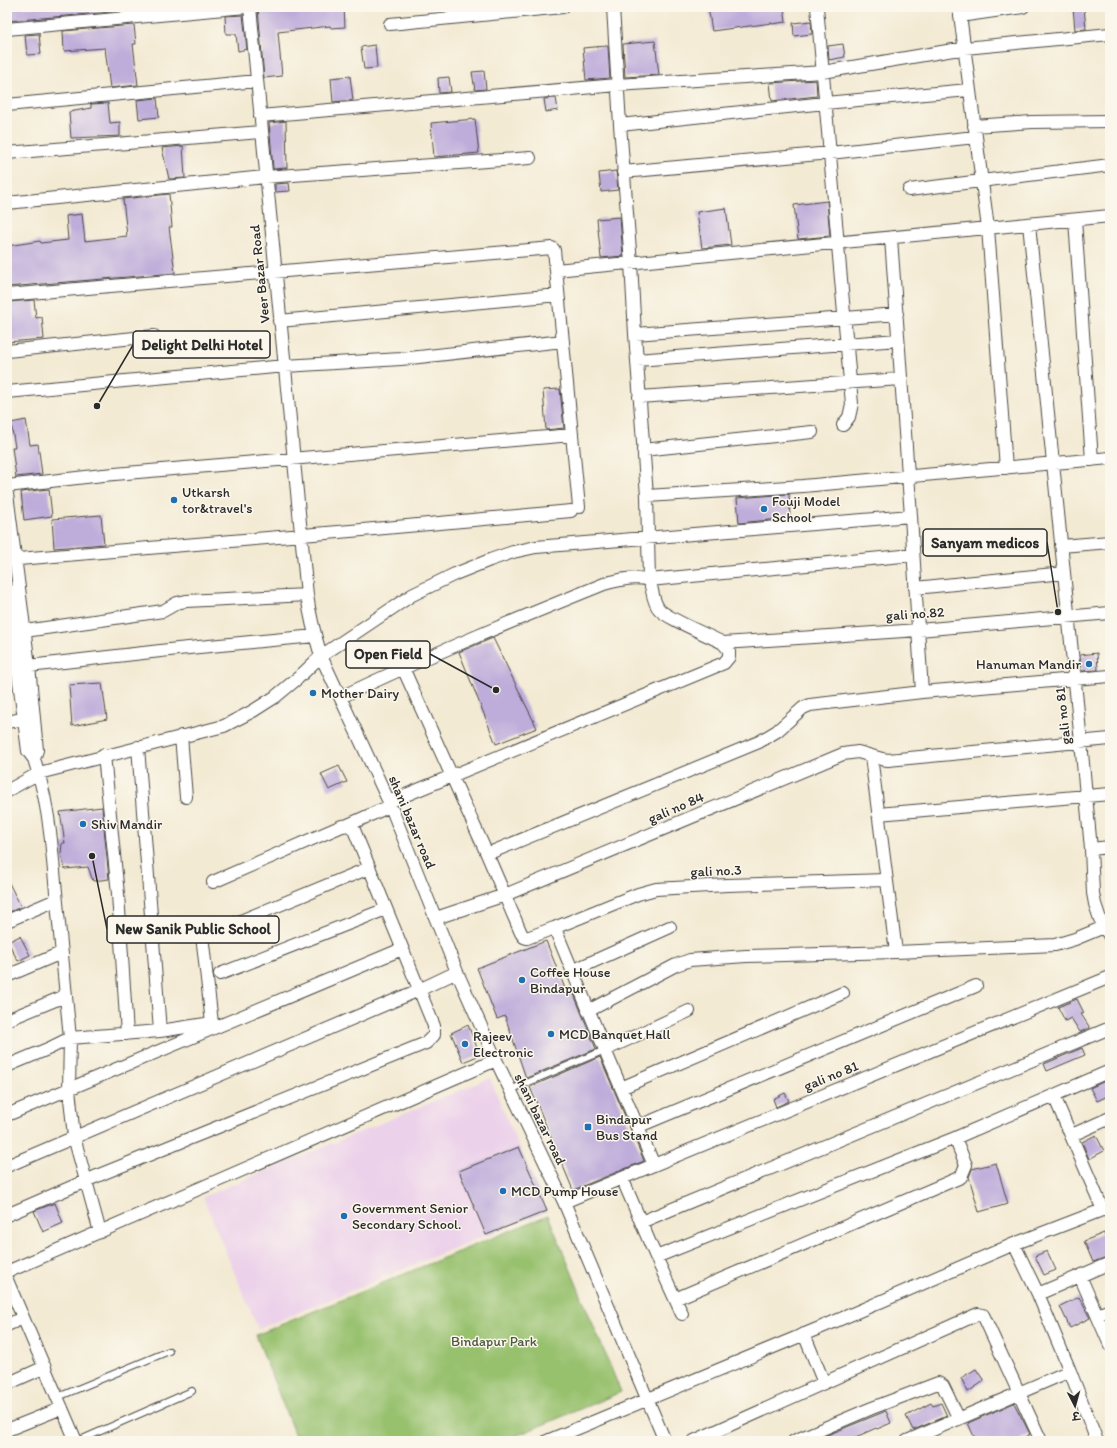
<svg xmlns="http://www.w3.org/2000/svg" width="1117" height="1448" font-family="Itim,'Playpen Sans Deva',sans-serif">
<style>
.built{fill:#ecd1ea}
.green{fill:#98c16e;stroke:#62764c}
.building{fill:#beacda}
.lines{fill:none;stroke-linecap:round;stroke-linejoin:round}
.lane-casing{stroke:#494844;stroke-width:8}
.street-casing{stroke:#494844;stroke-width:14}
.lane{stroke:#fff;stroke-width:6}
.street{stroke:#fff;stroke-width:12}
.poi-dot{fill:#1f6fb2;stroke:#fbf7ec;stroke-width:1.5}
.labels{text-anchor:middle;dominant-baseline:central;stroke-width:3;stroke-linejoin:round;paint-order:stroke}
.street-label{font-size:14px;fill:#2b2b2b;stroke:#fbf7ec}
.poi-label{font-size:14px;fill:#2b2b2b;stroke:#fbf7ec;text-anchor:start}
.park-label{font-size:14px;fill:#4c583f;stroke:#fbf7ec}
.leader{fill:none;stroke:#2b2b2b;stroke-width:1.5}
.callout-dot{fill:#2b2b2b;stroke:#fbf7ec;stroke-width:1.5}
.callout{fill:#fbf7ec;stroke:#2b2b2b;stroke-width:1.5}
.callout-label{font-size:15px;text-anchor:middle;font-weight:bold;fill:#2b2b2b}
</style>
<rect width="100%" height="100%" fill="#fbf7ec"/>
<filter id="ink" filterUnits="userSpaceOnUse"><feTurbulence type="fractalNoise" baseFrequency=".025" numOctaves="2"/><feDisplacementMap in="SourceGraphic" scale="8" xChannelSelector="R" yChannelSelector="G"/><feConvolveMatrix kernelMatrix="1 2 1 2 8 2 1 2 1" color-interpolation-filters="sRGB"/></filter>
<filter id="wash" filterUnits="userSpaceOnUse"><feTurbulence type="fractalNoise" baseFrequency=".012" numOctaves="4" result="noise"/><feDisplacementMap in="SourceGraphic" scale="16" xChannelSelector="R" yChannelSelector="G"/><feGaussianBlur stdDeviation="0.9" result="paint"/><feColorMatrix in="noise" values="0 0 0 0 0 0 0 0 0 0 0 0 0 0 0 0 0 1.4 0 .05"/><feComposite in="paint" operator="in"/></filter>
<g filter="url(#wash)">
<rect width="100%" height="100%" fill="#f3ead3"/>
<!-- built -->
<path class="built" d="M490,1078L519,1147L459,1171L486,1235L258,1329L203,1197Z"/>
<!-- green -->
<path class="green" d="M548,1215L621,1392L504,1441H297L256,1335Z"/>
<g id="blocks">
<!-- building -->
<path class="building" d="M7,7H111L112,12L7,21Z
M268,7H344L345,27L331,28L330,26L278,32L282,76L264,78L258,8Z
M708,7H784L786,22L772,24V23L712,31Z
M1073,7H1084L1086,29L1075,30Z
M243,15L247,49L238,51L236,34H226L225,16Z
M811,21L812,34L794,36L793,23Z
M134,25L136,44H133L138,85L110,88L105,48L64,51L63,31Z
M39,34L41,54L27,55L25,35Z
M655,41L659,75L625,77L623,44Z
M843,44L845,57L829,60L828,46Z
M375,45L377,68L364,69L361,47Z
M606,46H608L610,78L586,80L583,48Z
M484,71L486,89L475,90L472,72Z
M350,76L353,100L333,102L331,78Z
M449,77L451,92L439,93L438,78Z
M816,80L817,96L772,101L770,83Z
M157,98L159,117L139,119L137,100Z
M556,98L558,110L546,112L544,99Z
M108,103L110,123L120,122V136L71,138L69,112L91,108V104Z
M475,119L479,153L434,157L431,123Z
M286,121L287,168L273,169L269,123Z
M183,146L185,178L169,179L162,148Z
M616,171L618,190L601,192L599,173Z
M289,183L290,191L275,192V184Z
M169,194L172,227H169L175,273L7,287V246L40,241L41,243L68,240L66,216L82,214L85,241L127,236L123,199Z
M827,201L830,236L798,239L794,205Z
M726,208L731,245L702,248L697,212Z
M620,217L623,256L601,258L597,219Z
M34,300L36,318L42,317L44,339L7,342V302Z
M560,389L564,428L546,430L543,390Z
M26,420L30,445L38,444L42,474L16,477L12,447H15L11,423Z
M49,489L52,516L24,520L21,492Z
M789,494L790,518L739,523L737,498Z
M101,515L104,544L54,548L52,519Z
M493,638L537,728L496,744L459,652Z
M1097,653L1098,670L1081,671L1080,655Z
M102,683L107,719L72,726L69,685Z
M339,766L347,782L329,790L321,774Z
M102,807L109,879L93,881L88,867L65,869L61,854L62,843H65L60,812Z
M7,879L21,907L7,913Z
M20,936L30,955L18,961L8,942Z
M546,941L568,996L574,994L596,1049L526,1078L505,1016L497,1019L477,968Z
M1077,999L1084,1013L1081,1014L1090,1028L1080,1032L1071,1018L1065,1021L1058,1007Z
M468,1025L480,1055L463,1062L451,1033Z
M1082,1048L1085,1055L1047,1071L1044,1064Z
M600,1057L644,1161L573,1190L530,1087Z
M1105,1081L1110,1091V1095L1097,1101L1090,1088Z
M785,1093L789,1101L776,1107L773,1099Z
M1096,1135L1104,1151L1089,1159L1082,1142Z
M519,1147L547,1211L486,1235L459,1171Z
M996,1163L1008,1204L979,1212L969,1177L972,1169Z
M55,1203L63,1223L43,1232L34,1211Z
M1104,1233L1110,1249V1256L1093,1262L1084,1241Z
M1047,1251L1056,1270L1044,1275L1035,1256Z
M1079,1297L1090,1318L1070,1328L1060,1306Z
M976,1369L984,1381L968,1392L961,1378Z
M931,1403L933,1406L941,1403L947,1416L913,1430L906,1416Z
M1014,1403L1030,1434L1018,1441H976L968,1423Z
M886,1411L891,1423L877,1429L876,1428L847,1441H828L825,1436Z"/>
</g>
</g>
<g filter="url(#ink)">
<use href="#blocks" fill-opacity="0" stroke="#494844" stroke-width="1"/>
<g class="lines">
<!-- lane casing -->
<g class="lane-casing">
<path id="lane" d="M510,1090L605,1050
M58,1397L169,1351
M78,1441L192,1391"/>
</g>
<!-- street casing -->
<g class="street-casing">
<path id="street" d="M250,7L307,595C310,617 315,636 321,656L389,802L457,972L496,1060L564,1202L665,1441
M613,7L620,125L631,263L635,334L647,496L803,486L1110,458
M817,7L852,404L849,417L843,425
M959,7L988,228L1006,468
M960,16L1023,7
M390,24L563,7
M7,29L246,7
M7,105L257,81
M260,116L617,85L823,72L965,48L1110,34
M620,125L825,103L969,90
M974,126L1032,122L1110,121
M7,153L261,132
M623,172L830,153L975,137
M909,190L1110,165
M7,203L265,177L530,158
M1075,220L1092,460
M1029,224L1081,742L1091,849L1093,893L1095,904L1100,919L1110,937
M891,238L911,516L922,692
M556,270L1110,216
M7,295L552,248L554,250L556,270L579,507
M279,321L558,295
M635,334L897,314
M7,351L154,336
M637,360L898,340
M7,392L285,366L401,359L563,341
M639,397L901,379
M643,450L812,432
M7,486L103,475L572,435
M7,494L29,666L37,750L34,759L28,751L7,588
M647,496L649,580L913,555
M1061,546L1110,542
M7,560L374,529L571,511
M915,588L1064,573
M25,631L163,611L177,603L186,601L307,595
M723,643L919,630L1110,613
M29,666L178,649L315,636
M403,668L487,854L521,933L524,937L527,938L554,928L556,931L605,1050L654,1165
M341,697C427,656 515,620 604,584C618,580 634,576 649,580C653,589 652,601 659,609C666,618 710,636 723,643L729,650V657L724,663L389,802
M7,722L23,719
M181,736L186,797
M138,747L160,1031
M104,755L118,894L127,1034
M871,756L896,952
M34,759C43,785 48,812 51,840L70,1038L69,1089L74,1137L100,1232
M7,791L39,773L224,726L253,711L275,697L298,678L321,656L412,595L455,574L490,560L513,552L536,547L911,516
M878,814L1110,794
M348,825L390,806
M1091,849L1110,847
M487,854L759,742L777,731L803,708L810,705L922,692L1110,676
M436,918L505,895L843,754L858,752L882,759L888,760L1110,739
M7,921L56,900
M554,928L638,894L656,889L727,885L886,880
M214,932L369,868
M572,971L670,927
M220,974L386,909
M7,976L61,953
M588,1011L676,965L690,960L746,956L896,952L1055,945L1075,939L1104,927
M7,1020L65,996
M605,1050L689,1011
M7,1066L50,1048L70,1038L160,1031L212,1023L202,935
M621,1088L843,993
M1054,1096L1103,1210
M7,1115L402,949
M637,1127L976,986
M1072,1135L1110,1118
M7,1166L419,990L457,972
M622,1178L656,1257L955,1138L1110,1071
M564,1202L1110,977
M7,1215L104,1173L426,1043L434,1035V1026L354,830C350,825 348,825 342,826L213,882
M641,1222L1110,1028
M1014,1244L1038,1294L1070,1371L1097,1441
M656,1257L682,1314
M7,1272L496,1060
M1080,1276L1110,1345
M7,1280L76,1441
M1038,1294L1110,1263
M675,1299L961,1177L966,1165L955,1138
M1097,1315L1110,1310
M7,1325L23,1318
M804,1334L824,1383
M7,1384L45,1367
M7,1430L62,1408
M547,1441L829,1324L1014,1244L1110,1207
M694,1441L978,1314L983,1315L985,1319L1041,1441
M794,1441L872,1408L938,1383L943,1386L959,1419
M907,1441L1070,1371"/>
</g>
<!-- lane -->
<use href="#lane" class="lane"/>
<!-- street -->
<use href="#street" class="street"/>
</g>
</g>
<!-- markers -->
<g class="poi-dot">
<circle cx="174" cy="500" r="4"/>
<circle cx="764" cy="509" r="4"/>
<circle cx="1089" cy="664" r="4"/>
<circle cx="313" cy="693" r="4"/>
<circle cx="83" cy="824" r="4"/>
<circle cx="522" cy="980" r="4"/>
<circle cx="551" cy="1034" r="4"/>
<circle cx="465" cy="1044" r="4"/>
<rect x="584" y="1123" width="8" height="8" rx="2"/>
<circle cx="503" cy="1191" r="4"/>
<circle cx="344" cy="1216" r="4"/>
</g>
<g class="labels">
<!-- street labels -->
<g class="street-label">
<text transform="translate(260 274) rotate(-96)">Veer Bazar Road</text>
<text transform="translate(915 614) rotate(-4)">gali no.82</text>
<text transform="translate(1063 716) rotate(-96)">gali no 81</text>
<text transform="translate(676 808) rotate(-23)">gali no 84</text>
<text transform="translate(412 822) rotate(67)">shani bazar road</text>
<text transform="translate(716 871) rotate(-2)">gali no.3</text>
<text transform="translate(831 1076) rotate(-22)">gali no 81</text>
<text transform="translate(540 1119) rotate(64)">shani bazar road</text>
</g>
<!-- poi labels -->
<g class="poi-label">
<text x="182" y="492">Utkarsh<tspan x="182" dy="16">tor&amp;travel's</tspan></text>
<text x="772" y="501">Fouji Model<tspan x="772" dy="16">School</tspan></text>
<text x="1081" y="664" text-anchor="end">Hanuman Mandir</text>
<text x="321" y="693">Mother Dairy</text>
<text x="91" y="824">Shiv Mandir</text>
<text x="530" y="972">Coffee House<tspan x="530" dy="16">Bindapur</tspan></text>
<text x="559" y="1034">MCD Banquet Hall</text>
<text x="473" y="1036">Rajeev<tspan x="473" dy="16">Electronic</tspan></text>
<text x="596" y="1119">Bindapur<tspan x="596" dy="16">Bus Stand</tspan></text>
<text x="511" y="1191">MCD Pump House</text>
<text x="352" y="1208">Government Senior<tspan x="352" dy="16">Secondary School.</tspan></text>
</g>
<!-- park labels -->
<g class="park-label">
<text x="494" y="1341">Bindapur Park</text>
</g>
</g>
<!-- callouts -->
<path class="leader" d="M97 406L133 345M1058 612L1047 542M496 690L430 654M92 856L107 929"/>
<g class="callout-dot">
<circle cx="97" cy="406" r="4"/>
<circle cx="1058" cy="612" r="4"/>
<circle cx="496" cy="690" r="4"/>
<circle cx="92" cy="856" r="4"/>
</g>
<g class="callout">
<rect x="133" y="331" width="137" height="27" rx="4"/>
<rect x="923" y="529" width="124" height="27" rx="4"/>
<rect x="346" y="641" width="84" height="27" rx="4"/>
<rect x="107" y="916" width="172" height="27" rx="4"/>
</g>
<g class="callout-label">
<text x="202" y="350">Delight Delhi Hotel</text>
<text x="985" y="548">Sanyam medicos</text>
<text x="388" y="659">Open Field</text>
<text x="193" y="934">New Sanik Public School</text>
</g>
<!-- margin -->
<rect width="1117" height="1448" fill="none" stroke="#fbf7ec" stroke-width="24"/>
<!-- north arrow -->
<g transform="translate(1075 1406) rotate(174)" stroke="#fbf7ec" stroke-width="3" paint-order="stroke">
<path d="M0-3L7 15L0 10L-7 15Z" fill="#2b2b2b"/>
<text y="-6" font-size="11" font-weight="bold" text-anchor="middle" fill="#2b2b2b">उ</text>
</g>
</svg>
